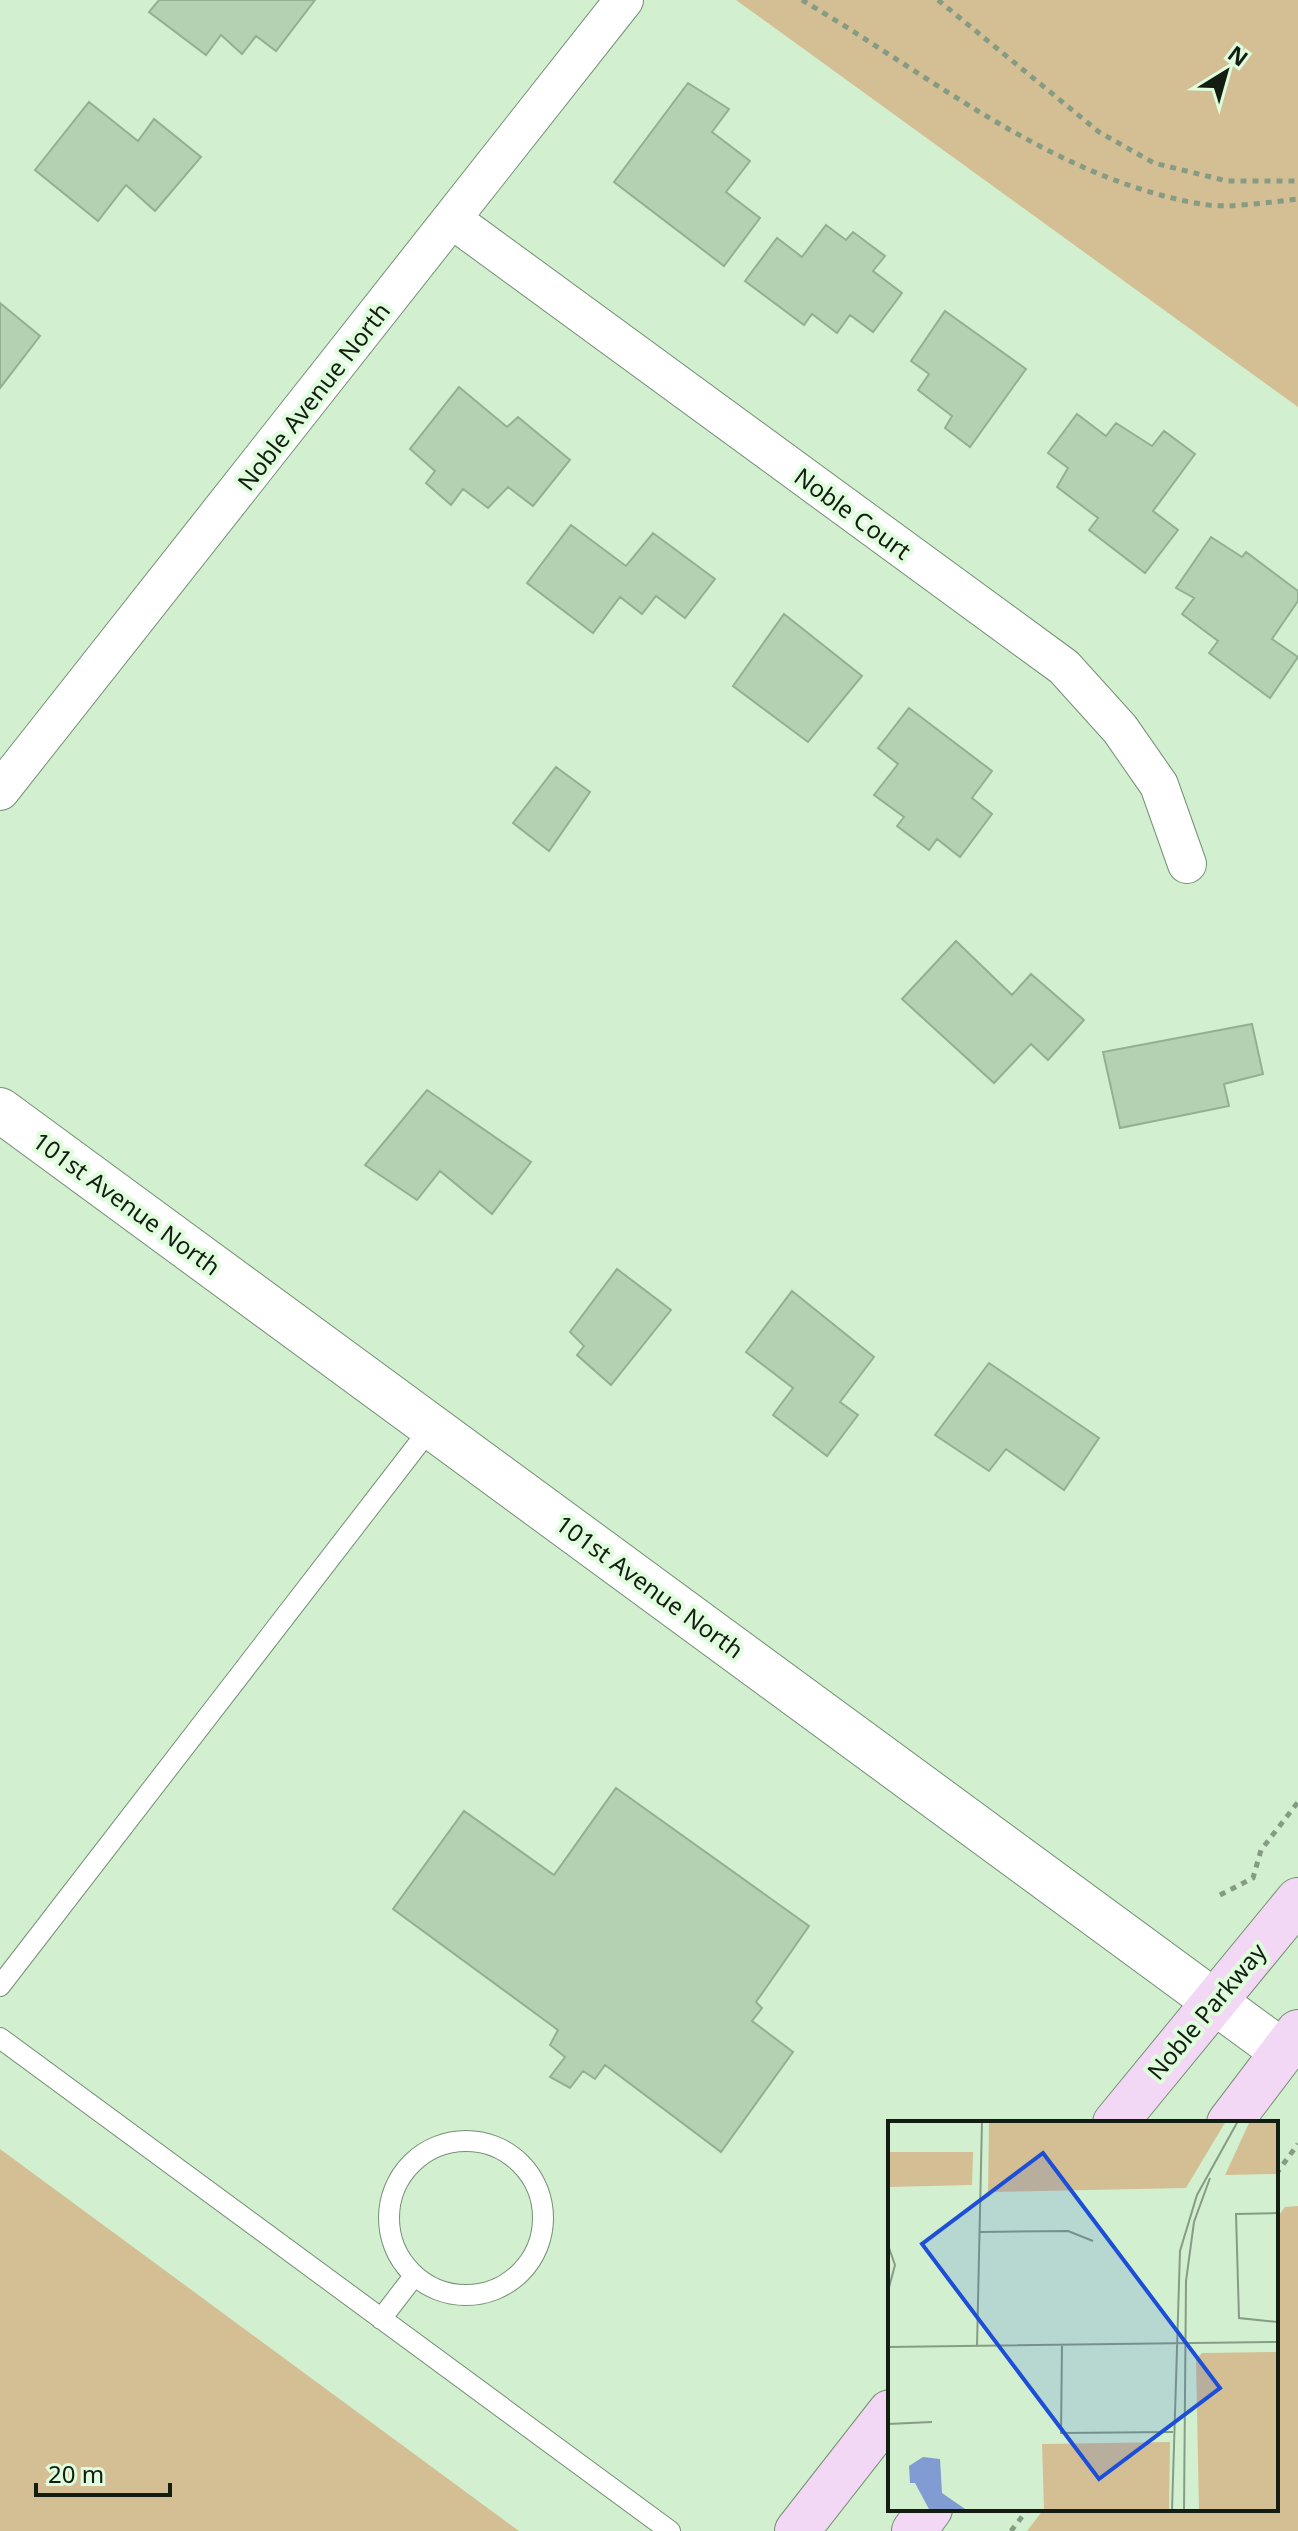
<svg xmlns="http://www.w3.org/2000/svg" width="1298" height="2531" font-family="'Noto Sans',sans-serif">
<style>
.green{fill:#d4bf95}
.building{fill:#b4d1b2;stroke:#94b092;stroke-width:2}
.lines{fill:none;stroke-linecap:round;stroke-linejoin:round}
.service-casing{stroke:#749073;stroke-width:22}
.minor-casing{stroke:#749073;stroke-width:40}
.tertiary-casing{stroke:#749073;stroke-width:46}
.secondary-casing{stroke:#749073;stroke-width:46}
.path{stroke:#859b84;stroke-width:5;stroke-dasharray:6 6;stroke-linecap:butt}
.service{stroke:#fff;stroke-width:20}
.minor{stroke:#fff;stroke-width:38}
.tertiary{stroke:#fff;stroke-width:44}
.secondary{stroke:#f3d8f6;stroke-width:44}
.labels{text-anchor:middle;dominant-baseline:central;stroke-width:8;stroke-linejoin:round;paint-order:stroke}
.street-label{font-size:24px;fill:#131d12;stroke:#dffddd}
.inset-road{fill:none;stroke:#869c84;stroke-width:2}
.view{fill:#1d4ed8;fill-opacity:0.15;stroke:#1d4ed8;stroke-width:4}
.inset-edge{fill:none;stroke:#131d12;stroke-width:4}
</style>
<rect width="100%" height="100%" fill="#d2f0d0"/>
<!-- green -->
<path class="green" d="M736,0H1298V407Z
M0,2149L519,2531H0Z
M1298,2206V2531H1027L1044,2509H1276V2219L1285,2207Z"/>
<!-- building -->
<path class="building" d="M159,0H315L276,51L256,36L242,54L221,35L206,55L149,12Z
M688,83L729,109L712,132L750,161L726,192L760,218L724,266L614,182Z
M89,102L138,141L154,119L201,157L155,211L126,185L98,221L35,170Z
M826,225L846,240L853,232L885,256L873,271L902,293L873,332L850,315L837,333L812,314L804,325L745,281L777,238L802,257Z
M0,303L40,336L0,388Z
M945,311L1026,369L970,447L945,428L952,416L918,390L929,374L911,361Z
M459,387L507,427L518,417L570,460L533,506L508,487L488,508L463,489L451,505L426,483L435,471L410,449Z
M1077,414L1106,436L1116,423L1152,446L1164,431L1195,454L1153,511L1178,530L1145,573L1089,530L1098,518L1057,487L1068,468L1048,453Z
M571,525L626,566L653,533L715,579L685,618L656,596L642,614L620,597L593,633L527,583Z
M1211,537L1242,557L1246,552L1298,591V601L1272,639L1298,657L1270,698L1209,653L1218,641L1182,614L1194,598L1176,588Z
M784,614L862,676L808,742L733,686Z
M909,708L992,771L972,798L992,814L960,857L937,839L929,850L897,826L904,817L874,795L898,764L878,748Z
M556,767L590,792L549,851L513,823Z
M956,941L1012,995L1031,974L1084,1020L1048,1060L1031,1044L994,1083L902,999Z
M1252,1024L1263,1074L1224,1084L1229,1106L1120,1128L1103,1052Z
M427,1090L531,1162L492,1214L440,1171L417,1200L365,1165Z
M617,1269L671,1310L611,1385L577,1355L584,1346L570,1332Z
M792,1291L874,1357L840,1402L858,1415L827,1456L773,1415L793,1388L746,1352Z
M989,1363L1099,1438L1064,1490L1006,1449L989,1471L935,1435Z
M616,1788L809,1926L756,2002L762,2008L752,2021L793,2052L721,2152L605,2065L595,2079L583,2071L570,2088L550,2077L565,2057L550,2045L558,2030L393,1909L464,1811L554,1875Z"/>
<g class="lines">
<!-- service casing -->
<g class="service-casing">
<path id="service" d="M0,1986L432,1426
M0,2038L670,2531
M389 2218a77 77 0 1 1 154 0a77 77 0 1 1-154 0Z
M381,2319L414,2276"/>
</g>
<!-- minor casing -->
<g class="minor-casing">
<path id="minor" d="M453,220L1064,667L1120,729L1159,785L1187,864
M0,791L624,0"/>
</g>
<!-- tertiary casing -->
<g class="tertiary-casing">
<path id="tertiary" d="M0,1110L1283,2052"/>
</g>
<!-- secondary casing -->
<g class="secondary-casing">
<path id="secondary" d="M1115,2123L1298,1900
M1229,2123L1298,2032
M797,2531L890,2412
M914,2531L930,2509"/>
</g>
<!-- path -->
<path class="path" d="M802,0C928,74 1054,179 1201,204C1226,209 1271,202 1298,199
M938,0L1099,132L1154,163L1227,181H1298
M1220,1895L1253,1878L1261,1850L1298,1802
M1276,2174L1298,2144
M1011,2531L1028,2509"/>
<!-- service -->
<use href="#service" class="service"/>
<!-- minor -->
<use href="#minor" class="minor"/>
<!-- tertiary -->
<use href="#tertiary" class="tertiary"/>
<!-- secondary -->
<use href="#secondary" class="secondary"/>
</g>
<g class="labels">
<!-- street labels -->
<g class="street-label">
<text transform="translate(313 396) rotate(-52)">Noble Avenue North</text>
<text transform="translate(853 513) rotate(36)">Noble Court</text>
<text transform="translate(127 1203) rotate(36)">101st Avenue North</text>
<text transform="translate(650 1586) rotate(36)">101st Avenue North</text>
<text transform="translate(1206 2011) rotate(-50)">Noble Parkway</text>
</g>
</g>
<!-- overview -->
<g transform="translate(888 2121)">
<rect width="390" height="390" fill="#d2f0d0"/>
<path d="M101,0H338L298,67L100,71ZM362,0H390V53L337,54ZM0,31H85L84,64L0,66ZM390,231V390H311L308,238L314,232ZM282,321L281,390H156L154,323Z" fill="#d4bf95"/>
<path d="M35,336L52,338L54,372L80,390H42L27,362H22L21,345Z" fill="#819cd2"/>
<path class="inset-road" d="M390,92L348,93L351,197L390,201M92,111L180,110L205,120M0,124L7,144L0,170M174,225L173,312L285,311M0,226L390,221M89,226L94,0M0,303L44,301M284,390L292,130L309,74L350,0M296,390L298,160L306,101L322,57"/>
<path class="view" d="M155,32L332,267L211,358L34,123Z"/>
<rect width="390" height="390" class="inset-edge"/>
</g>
<!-- north arrow -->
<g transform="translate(1226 72) rotate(37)" stroke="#dffddd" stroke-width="6" paint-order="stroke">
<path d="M0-6L14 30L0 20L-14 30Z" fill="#131d12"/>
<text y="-12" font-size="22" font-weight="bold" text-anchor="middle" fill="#131d12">N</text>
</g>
<!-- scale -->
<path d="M36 2483v12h134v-12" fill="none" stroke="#131d12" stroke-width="4"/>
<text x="48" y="2483" font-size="24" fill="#131d12" stroke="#dffddd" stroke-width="6" paint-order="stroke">20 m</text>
</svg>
